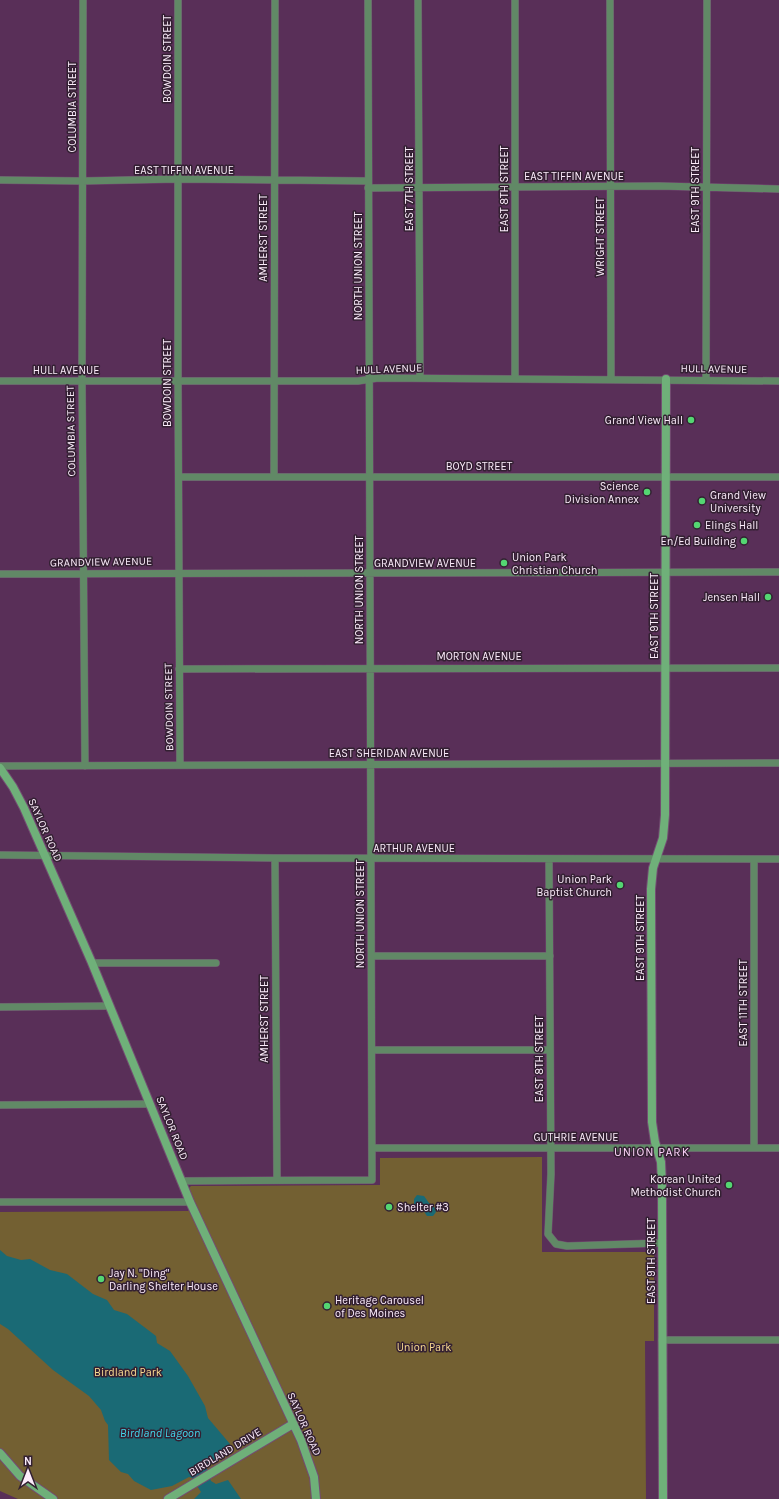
<svg xmlns="http://www.w3.org/2000/svg" width="779" height="1499" font-family="Karla,sans-serif">
<style>
.green{fill:#736032}
.water{fill:#1a6a75}
.lines{fill:none;stroke-linecap:round;stroke-linejoin:round}
.street-casing{stroke:#734d72;stroke-width:8}
.secondary-casing{stroke:#734d72;stroke-width:10}
.street{stroke:#618966;stroke-width:7}
.secondary{stroke:#6fb079;stroke-width:8}
.poi-dot{fill:#54d672;stroke:#332032;stroke-width:1.5}
.labels{text-anchor:middle;dominant-baseline:central;stroke-width:3;stroke-linejoin:round;paint-order:stroke}
.street-label{font-size:11px;fill:#fcecfb;stroke:#332032}
.poi-label{font-size:11px;fill:#fcecfb;stroke:#332032;text-anchor:end}
.park-label{font-size:11px;fill:#fadb91;stroke:#332032}
.neighbourhood-label{font-size:12px;letter-spacing:1px;fill:#fcd3f9;stroke:#332032}
.water-label{font-size:12px;font-style:italic;fill:#42d6ea;stroke:#332032}
</style>
<rect width="100%" height="100%" fill="#592f58"/>
<!-- green -->
<path class="green" d="M542,1157V1252H654V1341H645L646,1499H18L0,1491V1212L188,1211L193,1208L189,1188L191,1186L380,1185V1158Z"/>
<!-- water -->
<path class="water" d="M417,1195L424,1196L429,1203L435,1208L436,1212L433,1216H427L423,1210L414,1206V1199Z
M0,1250L7,1256L21,1260L30,1259L50,1270L67,1274L93,1294L107,1300L114,1310L127,1314L156,1336L157,1343L170,1351L188,1376L205,1406L208,1418L230,1444L218,1459L210,1462L206,1466L211,1481L216,1484L228,1480L241,1499H194L201,1492L192,1478L189,1477L172,1486L151,1490L134,1481L128,1474L121,1472L109,1460L108,1425L105,1421L101,1410L89,1396L53,1370L8,1329L0,1324Z"/>
<g class="lines">
<!-- street casing -->
<g class="street-casing">
<path id="street" d="M83,0L82,381L85,766
M178,0V381L180,765
M418,0L420,378
M610,0L611,379
M0,180L82,181L178,179L368,181
M368,188L659,186L779,189
M515,379V0
M706,380L707,0
M0,381H358L378,378L779,381
M274,476L275,0
M179,477H779
M0,574L779,572
M179,669L779,668
M0,766L779,763
M0,855L275,858L779,859
M275,858L277,1180
M549,859L551,1174L548,1234L556,1244L567,1246L662,1243
M754,859V1148
M372,956H550
M92,963H216
M0,1007L109,1006
M372,1050H550
M0,1105L150,1104
M373,1148H779
M181,1181L372,1180L368,0
M0,1202H190
M662,1340H779"/>
</g>
<!-- secondary casing -->
<g class="secondary-casing">
<path id="secondary" d="M0,768L13,787L24,808L92,963L190,1202L301,1440L314,1477L316,1499
M0,1453L20,1476L53,1499
M168,1499L293,1424
M663,1499L662,1186L661,1162L655,1142L652,1122L651,889L653,868L663,838L665,815L666,379"/>
</g>
<!-- street -->
<use href="#street" class="street"/>
<!-- secondary -->
<use href="#secondary" class="secondary"/>
</g>
<!-- markers -->
<g class="poi-dot">
<circle cx="691" cy="420" r="4"/>
<circle cx="647" cy="492" r="4"/>
<circle cx="702" cy="501" r="4"/>
<circle cx="697" cy="525" r="4"/>
<circle cx="744" cy="541" r="4"/>
<circle cx="504" cy="563" r="4"/>
<circle cx="768" cy="597" r="4"/>
<circle cx="620" cy="885" r="4"/>
<circle cx="729" cy="1185" r="4"/>
<circle cx="389" cy="1207" r="4"/>
<circle cx="101" cy="1279" r="4"/>
<circle cx="327" cy="1306" r="4"/>
</g>
<g class="labels">
<!-- street labels -->
<g class="street-label">
<text transform="translate(167 59) rotate(-90)">BOWDOIN STREET</text>
<text transform="translate(72 107) rotate(-90)">COLUMBIA STREET</text>
<text x="184" y="170">EAST TIFFIN AVENUE</text>
<text x="574" y="176">EAST TIFFIN AVENUE</text>
<text transform="translate(409 189) rotate(-90)">EAST 7TH STREET</text>
<text transform="translate(504 189) rotate(-90)">EAST 8TH STREET</text>
<text transform="translate(695 190) rotate(-90)">EAST 9TH STREET</text>
<text transform="translate(600 237) rotate(-90)">WRIGHT STREET</text>
<text transform="translate(263 238) rotate(-90)">AMHERST STREET</text>
<text transform="translate(358 266) rotate(-90)">NORTH UNION STREET</text>
<text transform="translate(389 369) rotate(-2)">HULL AVENUE</text>
<text transform="translate(714 369) rotate(1)">HULL AVENUE</text>
<text x="66" y="370">HULL AVENUE</text>
<text transform="translate(167 383) rotate(-90)">BOWDOIN STREET</text>
<text transform="translate(71 431) rotate(-91)">COLUMBIA STREET</text>
<text x="479" y="466">BOYD STREET</text>
<text transform="translate(101 562) rotate(-1)">GRANDVIEW AVENUE</text>
<text x="425" y="563">GRANDVIEW AVENUE</text>
<text transform="translate(359 590) rotate(-90)">NORTH UNION STREET</text>
<text transform="translate(654 616) rotate(-90)">EAST 9TH STREET</text>
<text x="479" y="656">MORTON AVENUE</text>
<text transform="translate(169 707) rotate(-91)">BOWDOIN STREET</text>
<text x="389" y="753">EAST SHERIDAN AVENUE</text>
<text transform="translate(45 830) rotate(66)">SAYLOR ROAD</text>
<text x="414" y="848">ARTHUR AVENUE</text>
<text transform="translate(360 914) rotate(-90)">NORTH UNION STREET</text>
<text transform="translate(640 938) rotate(-90)">EAST 9TH STREET</text>
<text transform="translate(743 1003) rotate(-90)">EAST 11TH STREET</text>
<text transform="translate(264 1019) rotate(-90)">AMHERST STREET</text>
<text transform="translate(539 1059) rotate(-90)">EAST 8TH STREET</text>
<text transform="translate(172 1128) rotate(68)">SAYLOR ROAD</text>
<text x="576" y="1137">GUTHRIE AVENUE</text>
<text transform="translate(651 1261) rotate(-90)">EAST 9TH STREET</text>
<text transform="translate(304 1424) rotate(66)">SAYLOR ROAD</text>
<text transform="translate(225 1452) rotate(-31)">BIRDLAND DRIVE</text>
</g>
<!-- poi labels -->
<g class="poi-label">
<text x="683" y="420">Grand View Hall</text>
<text x="639" y="486">Science<tspan x="639" dy="13">Division Annex</tspan></text>
<text x="710" y="495" text-anchor="start">Grand View<tspan x="710" dy="13">University</tspan></text>
<text x="705" y="525" text-anchor="start">Elings Hall</text>
<text x="736" y="541">En/Ed Building</text>
<text x="512" y="557" text-anchor="start">Union Park<tspan x="512" dy="13">Christian Church</tspan></text>
<text x="760" y="597">Jensen Hall</text>
<text x="612" y="879">Union Park<tspan x="612" dy="13">Baptist Church</tspan></text>
<text x="721" y="1179">Korean United<tspan x="721" dy="13">Methodist Church</tspan></text>
<text x="397" y="1207" text-anchor="start">Shelter #3</text>
<text x="109" y="1273" text-anchor="start">Jay N. "Ding"<tspan x="109" dy="13">Darling Shelter House</tspan></text>
<text x="335" y="1300" text-anchor="start">Heritage Carousel<tspan x="335" dy="13">of Des Moines</tspan></text>
</g>
<!-- park labels -->
<g class="park-label">
<text x="424" y="1347">Union Park</text>
<text x="128" y="1372">Birdland Park</text>
</g>
<!-- neighbourhood labels -->
<g class="neighbourhood-label">
<text x="652" y="1152">UNION PARK</text>
</g>
<!-- water labels -->
<g class="water-label">
<text x="160" y="1433">Birdland Lagoon</text>
</g>
</g>
<!-- north arrow -->
<g transform="translate(28 1471)" stroke="#332032" stroke-width="3" paint-order="stroke">
<path d="M0-3L7 15L0 10L-7 15Z" fill="#fcecfb"/>
<text y="-6" font-size="11" font-weight="bold" text-anchor="middle" fill="#fcecfb">N</text>
</g>
</svg>
